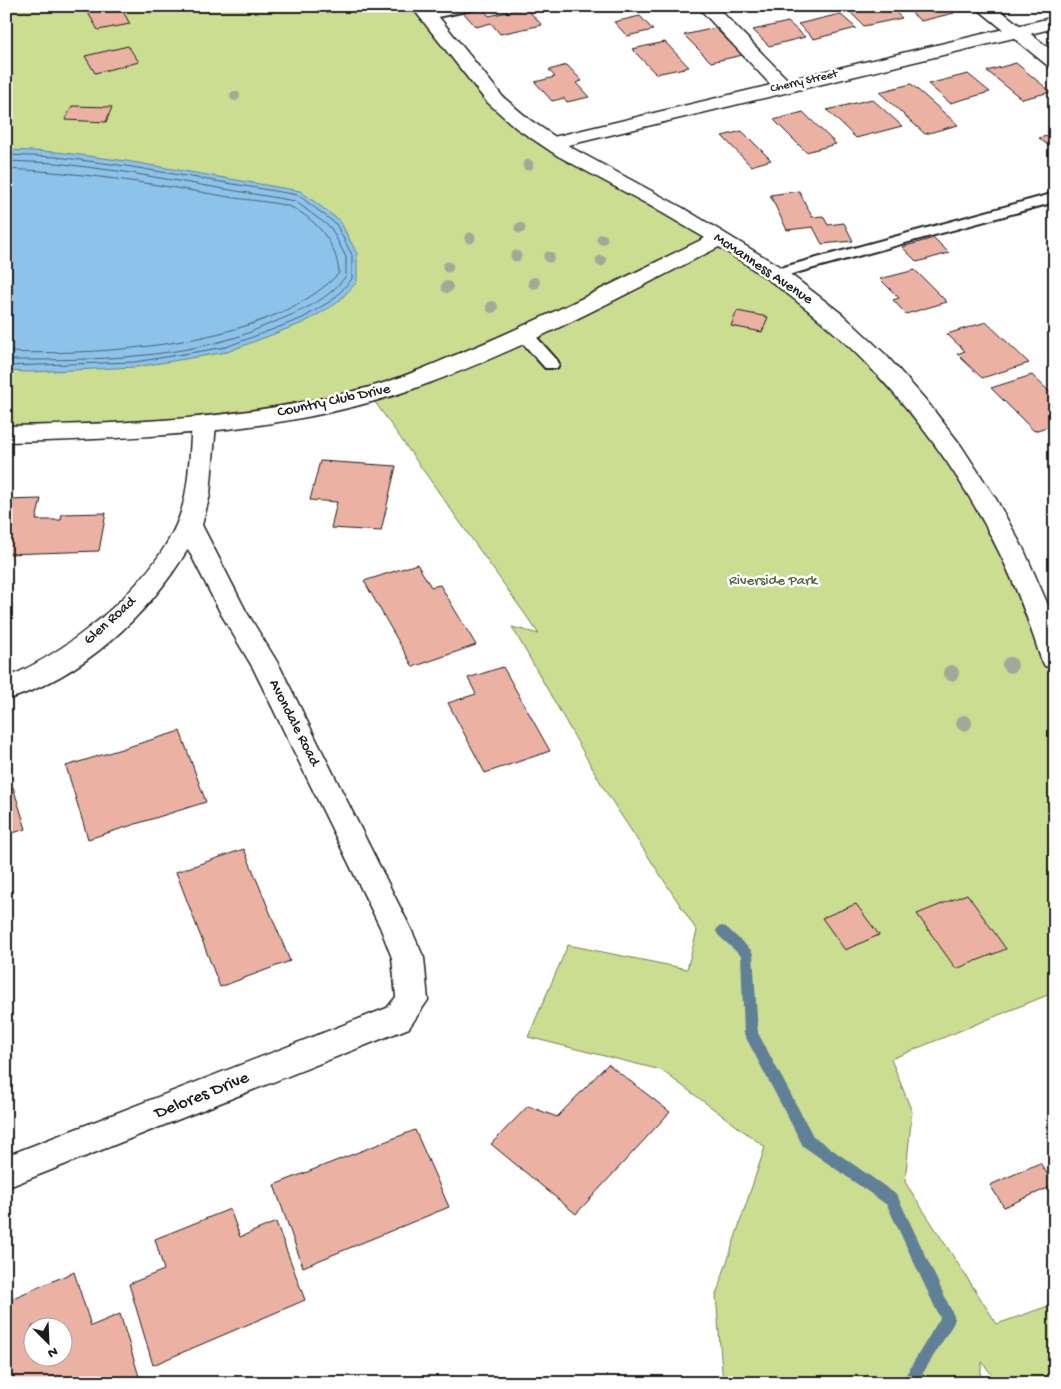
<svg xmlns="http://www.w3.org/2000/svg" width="1061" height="1389" font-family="'Gochi Hand',sans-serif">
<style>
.green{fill:#cbdd91;stroke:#747c56}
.water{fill:#8dc3eb;stroke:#608098}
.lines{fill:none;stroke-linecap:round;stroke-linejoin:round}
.shore{stroke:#495f6f;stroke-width:1}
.stream{fill:#608098;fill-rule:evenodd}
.building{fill:#ebb2a4;stroke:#1c1c1c;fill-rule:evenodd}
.lane-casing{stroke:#1c1c1c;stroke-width:4}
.street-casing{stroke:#1c1c1c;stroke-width:3}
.secondary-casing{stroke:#1c1c1c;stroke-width:3}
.lane{fill:#fff;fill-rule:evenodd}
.street{fill:#fff;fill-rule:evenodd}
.secondary{fill:#fff;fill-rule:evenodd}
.tree{fill:#a4a899}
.labels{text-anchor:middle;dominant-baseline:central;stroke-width:5;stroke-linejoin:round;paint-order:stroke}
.far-street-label{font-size:12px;fill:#1c1c1c;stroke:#fff}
.street-label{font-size:15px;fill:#1c1c1c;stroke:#fff}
.park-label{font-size:15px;fill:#596045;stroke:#fff}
.near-street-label{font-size:18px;fill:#1c1c1c;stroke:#fff}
</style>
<rect width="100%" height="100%" fill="#fff"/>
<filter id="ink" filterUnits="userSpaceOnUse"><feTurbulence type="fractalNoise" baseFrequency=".02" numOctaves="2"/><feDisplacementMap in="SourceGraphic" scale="10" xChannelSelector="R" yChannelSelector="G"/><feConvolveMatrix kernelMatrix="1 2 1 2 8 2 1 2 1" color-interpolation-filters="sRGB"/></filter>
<g filter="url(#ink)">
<!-- green -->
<path class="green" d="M6,6H420L502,107L787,282L950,447L1055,659V992L891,1059L912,1112L905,1182L997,1324L1054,1304L1055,1383H998L982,1362L979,1383H723L716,1295L765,1147L661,1070L528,1037L568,945L687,969L697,931L606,792L512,627L539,634L370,395L307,409L6,434Z"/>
<!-- water -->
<path class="water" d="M6,150L57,152L126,161L300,191L340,221L357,254V282L337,303L305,322L227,352L136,367L30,372L6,371Z"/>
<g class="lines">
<!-- shore -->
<path class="shore" d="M6,155L57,157L126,166L298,195L336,224L352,255V279L334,299L303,318L226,347L135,362L6,366
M6,161L56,163L125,172L295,201L331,228L346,257V276C328,300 303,310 277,321C261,327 246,335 230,339C158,360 80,360 6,360
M6,169C81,172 155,184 229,197C244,200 280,202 293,208C318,221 337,245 339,273C272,345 100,356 6,352"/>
<!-- stream -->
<path class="stream" d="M722,926L726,927L751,950L753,954L758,1033L813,1136L897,1195L953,1314L955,1319L953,1324L917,1383H901L940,1318L887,1205L803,1146L744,1034L741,956L718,935L716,931L718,927Z"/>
</g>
<!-- building -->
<path class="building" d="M109,6H120L130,24L98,30L87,11Z
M844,6H889L902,18L864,26Z
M903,6H946L954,13L921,21Z
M482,7L489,16L526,8L542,25L500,34L491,23L476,27L462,11Z
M840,14L856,28L814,39L798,24Z
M640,16L653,30L627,36L614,22Z
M788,22L805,37L769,46L753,30Z
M715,28L743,55L711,62L684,35Z
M665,42L689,67L656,74L632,49Z
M128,46L139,62L95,73L85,56Z
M1016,63L1051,92L1022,99L987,71Z
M567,65L582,81L576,83L589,97L567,102L564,98L552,101L535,82L555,77L549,70Z
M968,74L990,92L950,103L928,84Z
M911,84L958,125L925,134L879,92Z
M872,99L902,126L856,138L827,110Z
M72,106L112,107L106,122L65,120Z
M803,112L836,144L806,152L774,120Z
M742,131L771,160L751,166L722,136Z
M1055,134V151L1039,138Z
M799,191L812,217L823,216L828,225L844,223L853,241L822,244L813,227L787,230L770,195Z
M934,238L949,253L917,262L902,247Z
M915,270L947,302L906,314L893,300L899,298L880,279Z
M737,311L768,317L762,332L731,326Z
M986,322L1029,363L982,378L957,354L965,351L947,334Z
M1032,375L1055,397V431L1050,426L1034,431L991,388Z
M320,461L396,466L381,531L331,528L337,502L310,500Z
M41,499L36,520H61L62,514L106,513L99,551L6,554V500Z
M417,564L431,587L440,585L476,645L413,667L364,581Z
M503,667L550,751L485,773L448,703L476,694L468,678Z
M180,731L206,802L88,839L66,766Z
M13,787L26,829L6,835V789Z
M244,849L290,961L220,987L176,872Z
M967,894L1006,949L956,969L917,914Z
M856,904L879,935L845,950L822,918Z
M608,1064L670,1112L576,1214L491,1144L528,1106L557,1117Z
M415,1130L449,1207L303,1267L274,1185Z
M1040,1163L1055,1185L1004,1207L990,1185Z
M230,1209L240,1237L276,1222L305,1300L153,1365L129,1284L164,1270L155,1239Z
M74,1272L91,1326L120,1314L141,1383H6V1301ZM32,1326H62V1356H32Z"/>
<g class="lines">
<!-- lane casing -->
<g class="lane-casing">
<path id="lane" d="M451,6H477L476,9L428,19L421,15L423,12Z
M1055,193V202L781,277H769L767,274L769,271Z
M525,330L531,331L557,360L559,364L557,368H545L519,339L517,335L519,331Z"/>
</g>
<!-- street casing -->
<g class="street-casing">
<path id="street" d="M697,6H716L788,80L1055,17V28L552,149L545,147L542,143L545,139L771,85Z
M204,416L212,419L216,424L210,495L202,525L246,611L279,665L410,927L424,958L428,1000L409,1028L6,1188V1156L387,1008L396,997L392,958L380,927L253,668L221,614L188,549C148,616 82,677 6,700V678C68,652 149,588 176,525C190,494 189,457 192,424L196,419Z"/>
</g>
<!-- secondary casing -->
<g class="secondary-casing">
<path id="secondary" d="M411,6H430L503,97L530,120L572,148L683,208L782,268L842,314L885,354L924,398L960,444L996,499L1024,550L1055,621V669L1045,666L1041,659C1029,622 1016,585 998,550C936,423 840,321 719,247C618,298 517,353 410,390C286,433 137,439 6,442V426C126,424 250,419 366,388C398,380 428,366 458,354C542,320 623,278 705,238L647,204L558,156L516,128L486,101Z
M974,6H995L1055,53V68L1048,66Z"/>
</g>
<!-- lane -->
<use href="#lane" class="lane"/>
<!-- street -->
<use href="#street" class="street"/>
<!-- secondary -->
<use href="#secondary" class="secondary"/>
</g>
<!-- trees -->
<g class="tree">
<circle cx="235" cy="96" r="5"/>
<circle cx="528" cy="165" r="5.5"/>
<circle cx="520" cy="228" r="5.5"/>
<circle cx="470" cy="238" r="5.5"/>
<circle cx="602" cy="239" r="5.5"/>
<circle cx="516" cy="256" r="5.5"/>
<circle cx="549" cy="257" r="5.5"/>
<circle cx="601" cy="261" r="5.5"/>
<circle cx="448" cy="267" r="5.5"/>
<circle cx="534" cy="283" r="6"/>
<circle cx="447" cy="287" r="6"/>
<circle cx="492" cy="307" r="6"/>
<circle cx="1010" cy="665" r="8"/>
<circle cx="951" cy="673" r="8"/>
<circle cx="964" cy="723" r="8"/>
</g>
</g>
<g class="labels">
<!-- far-street labels -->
<g class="far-street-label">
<text transform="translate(804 82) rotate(-13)">Cherry Street</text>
</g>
<!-- street labels -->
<g class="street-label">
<text transform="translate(763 269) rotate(34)">McManness Avenue</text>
<text transform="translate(334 401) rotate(-12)">Country Club Drive</text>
<text transform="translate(110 621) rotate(-42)">Glen Road</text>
<text transform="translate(294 723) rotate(63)">Avondale Road</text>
</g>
<!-- park labels -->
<g class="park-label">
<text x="773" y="581">Riverside Park</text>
</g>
<!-- near-street labels -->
<g class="near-street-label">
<text transform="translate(202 1096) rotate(-22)">Delores Drive</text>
</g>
</g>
<!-- margin -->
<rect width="1061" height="1389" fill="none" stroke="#fff" stroke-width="25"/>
<rect x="12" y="12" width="1036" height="1364" fill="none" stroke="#1c1c1c" stroke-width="2" filter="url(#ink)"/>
<!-- north arrow -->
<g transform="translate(48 1342) rotate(156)"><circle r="24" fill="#ffffff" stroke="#a4a4a4"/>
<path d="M0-4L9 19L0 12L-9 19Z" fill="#1c1c1c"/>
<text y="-8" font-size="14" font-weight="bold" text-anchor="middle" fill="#1c1c1c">N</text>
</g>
</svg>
